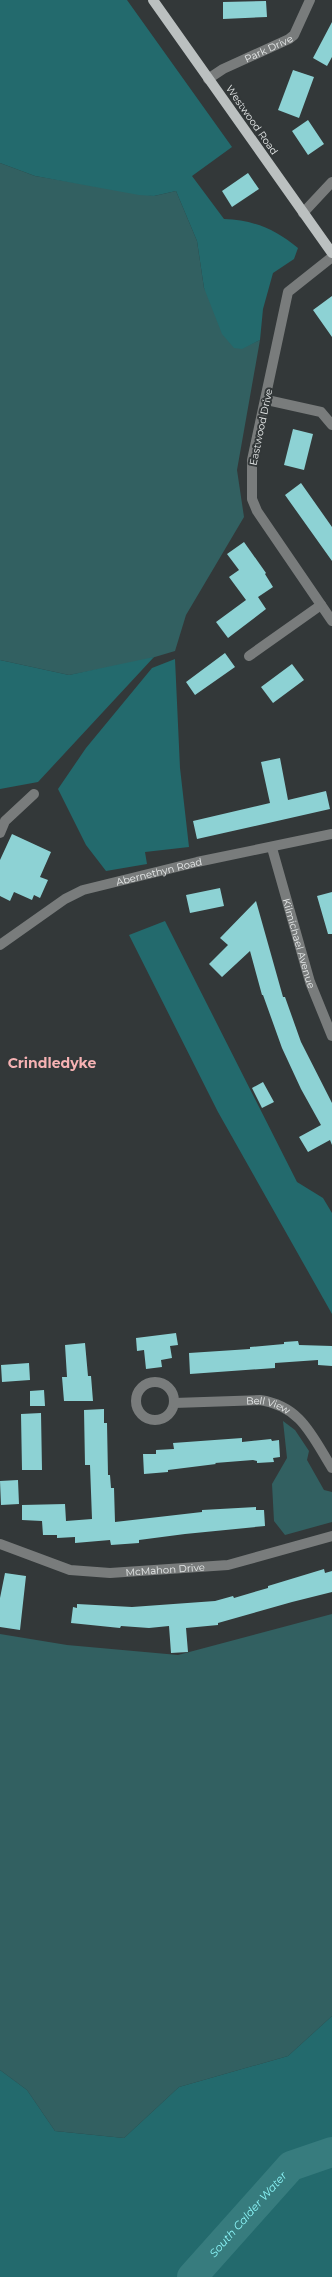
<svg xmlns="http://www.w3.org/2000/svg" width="332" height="2277" font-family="Montserrat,sans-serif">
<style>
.green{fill:#326061}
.forest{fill:#236a6d}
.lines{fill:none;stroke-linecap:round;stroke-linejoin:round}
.river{stroke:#377c7e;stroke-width:30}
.building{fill:#8dd2d4}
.minor{stroke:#797c7c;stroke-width:10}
.major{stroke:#bbc0c0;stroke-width:10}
.labels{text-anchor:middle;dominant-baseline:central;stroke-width:4;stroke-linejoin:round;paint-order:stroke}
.street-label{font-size:10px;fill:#e8ebeb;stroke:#333839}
.water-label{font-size:11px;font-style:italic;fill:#8cf7fa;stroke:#333839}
.district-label{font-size:14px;font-weight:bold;fill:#f6b2b3;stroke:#333839}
</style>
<rect width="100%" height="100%" fill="#333839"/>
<!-- green -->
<path class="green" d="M0,163L35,176L154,196L176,191L197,241L204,288L242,348L260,340L237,470L244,517L186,615L175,651L138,662L69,675L0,660Z
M283,1421L295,1430L309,1451L307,1460L324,1490L332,1492V1522L285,1535L274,1521L272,1484L287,1458Z
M332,1614V2016L288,2056L179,2087L124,2138L55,2131L27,2090L0,2070V1634L67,1645L178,1655Z"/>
<!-- forest -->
<path class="forest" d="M0,0H127L232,147L192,176L224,219C253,220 275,229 298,248L294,259L273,273L263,309L260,340L242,349L234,348L222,334L204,288L197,241L176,191L154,196L139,195L35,176L0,163Z
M154,657L38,782L0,789V660L69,675Z
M175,659L180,768L189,847L145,852L147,864L106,871L86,845L58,789L86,748L152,668Z
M165,921L297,1182L323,1198L332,1213V1314L218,1112L129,935Z
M332,2016V2277H0V2070L27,2090L55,2131L124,2138L179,2087L288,2056Z"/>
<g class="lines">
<!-- river -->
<path class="river" id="s1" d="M192,2277L291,2166L332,2152"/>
</g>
<!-- building -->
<path class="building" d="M266,1L267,17L223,19V2Z
M332,22V57L327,66L313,58Z
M293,70L314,77L299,118L278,110Z
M308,120L324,144L308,155L292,131Z
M248,173L259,189L232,207L222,191Z
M332,296V337L313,310Z
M293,429L313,434L304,470L284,465Z
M301,483L332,527V561L285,495Z
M244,542L266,573L265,574L273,587L258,597L266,609L228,638L216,622L246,600L229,577L239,570L227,554Z
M225,653L235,667L195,695L186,682Z
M292,664L304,680L273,703L261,687Z
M280,758L288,800L326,791L330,809L197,839L193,821L270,803L261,762Z
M12,834L51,852L40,877L48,880L40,898L34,895L32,900L14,892L10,901L0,896V860Z
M220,888L224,906L190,913L186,895Z
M332,892V934H328L317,896Z
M256,901L283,997H285L301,1042L332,1103V1145L330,1140L308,1152L299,1137L321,1125L301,1089L282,1048L263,995H262L250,951L222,977L209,964L228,945L220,938Z
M263,1082L274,1102L262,1108L252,1088Z
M176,1333L178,1345L170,1346L172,1358L161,1360L162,1367L146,1369L144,1350L137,1351L136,1338Z
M298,1341L299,1345L332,1346V1366L318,1365V1360L275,1363V1368L190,1374L189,1353L250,1349V1347L284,1344V1342Z
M85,1343L88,1376H91L93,1401H64L62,1377H67L65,1345Z
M29,1363L30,1380L2,1382L1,1365Z
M44,1390L45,1406H30V1391Z
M104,1409V1423H107L108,1475H110L111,1488H114L115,1522L202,1512V1510L256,1507V1510H264L265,1526L185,1534L139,1540V1543L111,1545L110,1540L75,1543V1537L57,1538V1535H43L42,1521L22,1520V1505L65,1504L66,1521L92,1519L90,1465H85L84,1410Z
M41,1413L42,1470H22L21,1414Z
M242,1438V1442L271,1439L272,1441L279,1440L280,1457L273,1458L274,1462L257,1463V1461L253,1460L215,1463L216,1464L168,1470V1472L144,1474L143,1454H156V1450L174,1449L173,1443Z
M18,1480L19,1504L1,1505L0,1481Z
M324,1569L325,1573L332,1571V1592L292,1602L218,1623V1625L186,1628L188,1652L171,1653L169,1626L149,1628L121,1626L120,1628L71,1623L73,1607L77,1608V1604L132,1607L215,1601L233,1596L234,1598L268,1588V1586Z
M5,1573L26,1576L20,1630L0,1627V1598Z"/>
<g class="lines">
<!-- minor -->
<g class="minor">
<path id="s2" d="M208,79L223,69L289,39L294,35L310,0"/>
<path d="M303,213L332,182"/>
<path d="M332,257L288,292L252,460V499L257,511L332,621"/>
<path d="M267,400L321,412L332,425"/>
<path d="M249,656L321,605"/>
<path d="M0,833L5,821L34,794"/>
<path id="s3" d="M272,848L310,982L332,1036"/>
<path id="s4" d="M0,945L65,899L83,890L197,862L332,834"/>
<circle cx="155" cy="1401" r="19"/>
<path id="s5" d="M174,1403L260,1400C301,1406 312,1436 332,1468"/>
<path id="s6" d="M0,1544L70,1570L110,1573L228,1565L332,1536"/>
</g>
<!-- major -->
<path class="major" d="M153,0L332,253"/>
</g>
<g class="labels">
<!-- street labels -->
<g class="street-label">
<text stroke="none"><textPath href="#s2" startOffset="68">Park Drive</textPath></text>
<text transform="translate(252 120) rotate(55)">Westwood Road</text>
<text transform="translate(261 427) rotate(-78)">Eastwood Drive</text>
<text stroke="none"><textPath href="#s4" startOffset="178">Abernethyn Road</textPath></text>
<text stroke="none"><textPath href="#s3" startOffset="99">Kilmichael Avenue</textPath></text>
<text stroke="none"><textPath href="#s5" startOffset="95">Bell View</textPath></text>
<text stroke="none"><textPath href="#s6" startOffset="170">McMahon Drive</textPath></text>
</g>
<!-- water labels -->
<g class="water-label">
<text stroke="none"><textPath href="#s1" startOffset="84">South Calder Water</textPath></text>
</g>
<!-- district labels -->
<g class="district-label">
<text x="52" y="1063">Crindledyke</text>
</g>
</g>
</svg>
